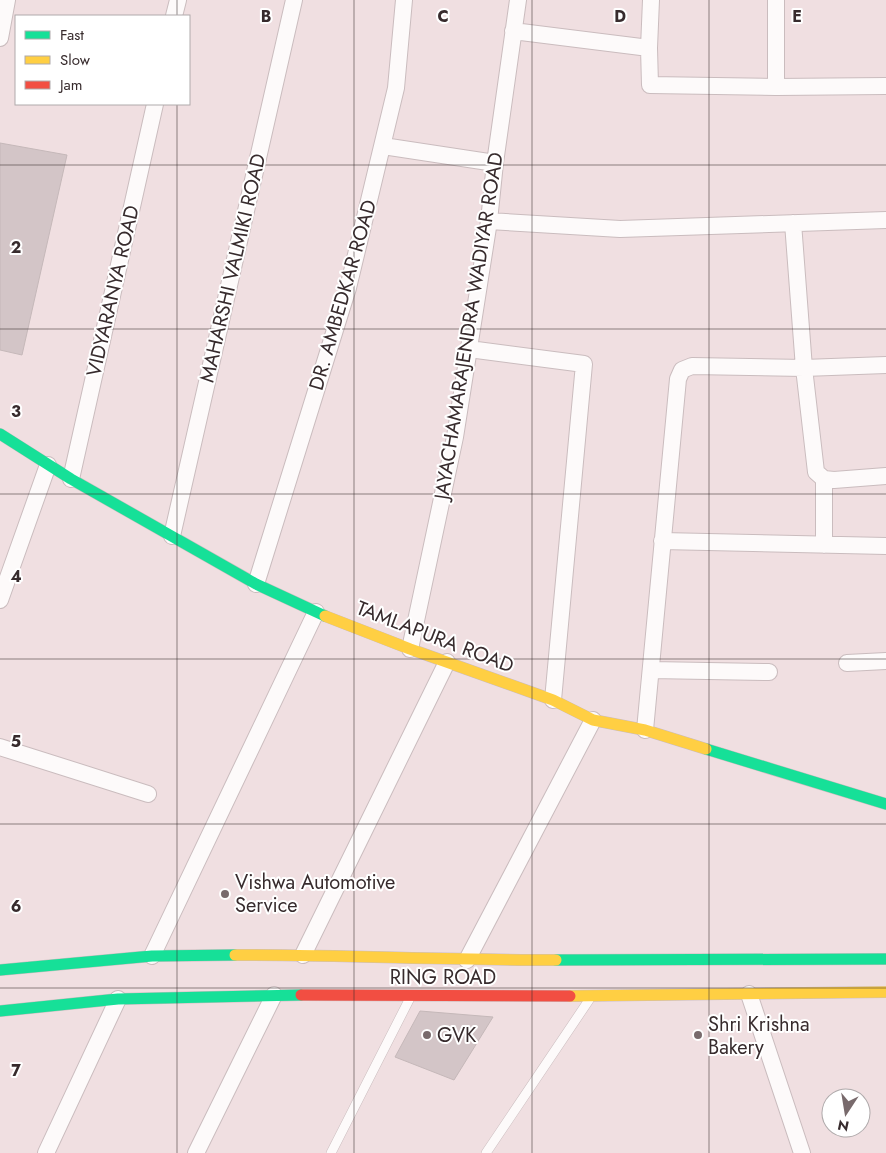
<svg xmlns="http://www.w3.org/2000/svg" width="886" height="1153" font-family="Jost,sans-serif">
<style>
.building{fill:#d3c5c7;stroke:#c5b8b9}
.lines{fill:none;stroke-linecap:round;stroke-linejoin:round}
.lane-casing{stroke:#cabcbe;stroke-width:10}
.street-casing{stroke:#cabcbe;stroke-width:18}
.fast-casing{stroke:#cabcbe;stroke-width:12}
.slow-casing{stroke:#cabcbe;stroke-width:12}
.jam-casing{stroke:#cabcbe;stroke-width:12}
.lane{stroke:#fdfafa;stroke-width:9}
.street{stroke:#fdfafa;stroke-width:16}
.fast{stroke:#16e098;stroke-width:11}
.slow{stroke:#ffcf43;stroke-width:11}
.jam{stroke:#f24e42;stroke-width:11}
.grid{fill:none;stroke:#372b2d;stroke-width:1;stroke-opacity:0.55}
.poi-dot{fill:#786a6c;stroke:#fff;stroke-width:2}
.labels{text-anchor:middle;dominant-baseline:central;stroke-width:4;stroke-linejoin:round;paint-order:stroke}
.street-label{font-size:20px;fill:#372b2d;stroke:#fff}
.poi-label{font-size:20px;fill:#372b2d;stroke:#fff;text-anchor:start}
.grid-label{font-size:16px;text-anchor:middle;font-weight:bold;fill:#372b2d;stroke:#fff;stroke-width:4;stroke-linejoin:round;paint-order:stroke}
</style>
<rect width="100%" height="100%" fill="#f0dfe1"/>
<!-- building -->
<path class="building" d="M0,143L67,155L22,355L0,350Z
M420,1011L493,1017L454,1080L395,1057Z"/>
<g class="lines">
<!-- lane casing -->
<g class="lane-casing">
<path id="lane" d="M331,1153L409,1000
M486,1153L589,1000"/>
</g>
<!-- street casing -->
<g class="street-casing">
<path id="street" d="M651,0L649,48L650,85L776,87L886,86
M174,16L178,0
M513,31L649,48
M0,38L7,0
M776,87V0
M383,146L495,163
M489,221L620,229L886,220
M793,223L804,368L816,472L824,479V545
M469,349L584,364L553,700
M71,479L155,104
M824,479L834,480L886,476
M172,536L294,0
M662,541L886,546
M256,584L348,288L396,88L404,0
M0,600L48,465
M410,649L455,437L489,221L495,163L518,0
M847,663L886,661
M651,670L769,672
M645,730L678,379L682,370L692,366L804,368L886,365
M0,747L148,794
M303,955L447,662
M152,956L316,612
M467,960L593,720
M749,994L802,1153
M46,1153L118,999
M196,1153L274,995"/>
</g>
<!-- fast casing -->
<g class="fast-casing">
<path id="fast" d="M0,434L71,479L256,584L325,616
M706,749L886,804
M556,960L886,959
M0,970L152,956L235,955
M0,1011L118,999L301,995"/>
</g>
<!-- slow casing -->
<g class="slow-casing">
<path id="slow" d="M325,616L410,649L553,700L593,720L645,730L706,749
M235,955C342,955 449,960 556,960
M570,996L886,992"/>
</g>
<!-- jam casing -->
<g class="jam-casing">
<path id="jam" d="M301,995L570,996"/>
</g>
<!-- lane -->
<use href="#lane" class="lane"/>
<!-- street -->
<use href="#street" class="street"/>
<!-- fast -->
<use href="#fast" class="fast"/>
<!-- slow -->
<use href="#slow" class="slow"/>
<!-- jam -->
<use href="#jam" class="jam"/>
</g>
<!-- grid -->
<path class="grid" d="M177,0V16M354,0V1153M532,0V1153M709,0V1153M177,104V1153M0,165H886M0,329H886M0,494H886M0,659H886M0,824H886M0,988H886"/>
<!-- markers -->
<g class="poi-dot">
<circle cx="225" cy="894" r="5"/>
<circle cx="427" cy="1035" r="5"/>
<circle cx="698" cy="1035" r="5"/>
</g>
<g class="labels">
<!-- street labels -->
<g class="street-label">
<text transform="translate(233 268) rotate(-77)">MAHARSHI VALMIKI ROAD</text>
<text transform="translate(113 291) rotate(-77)">VIDYARANYA ROAD</text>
<text transform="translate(343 295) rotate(-74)">DR. AMBEDKAR ROAD</text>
<text transform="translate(469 326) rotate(-81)">JAYACHAMARAJENDRA WADIYAR ROAD</text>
<text transform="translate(435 637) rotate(21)">TAMLAPURA ROAD</text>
<text x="443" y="977">RING ROAD</text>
</g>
<!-- poi labels -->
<g class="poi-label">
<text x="235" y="882">Vishwa Automotive<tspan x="235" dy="23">Service</tspan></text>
<text x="708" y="1024">Shri Krishna<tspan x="708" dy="23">Bakery</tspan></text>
<text x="437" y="1035">GVK</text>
</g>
</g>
<g class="grid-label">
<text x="266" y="22">B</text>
<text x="443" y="22">C</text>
<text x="620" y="22">D</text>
<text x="797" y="22">E</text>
<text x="16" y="253">2</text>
<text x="16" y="417">3</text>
<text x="16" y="582">4</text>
<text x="16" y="747">5</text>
<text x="16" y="912">6</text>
<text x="16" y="1076">7</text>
</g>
<!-- legend -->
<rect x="15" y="15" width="175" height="90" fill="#ffffff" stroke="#afaaab"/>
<rect x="25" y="31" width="25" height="8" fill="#16e098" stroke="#afaaab"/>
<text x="60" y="40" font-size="15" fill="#372b2d">Fast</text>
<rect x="25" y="56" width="25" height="8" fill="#ffcf43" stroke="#afaaab"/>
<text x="60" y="65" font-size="15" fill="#372b2d">Slow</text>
<rect x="25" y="81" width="25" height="8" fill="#f24e42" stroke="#afaaab"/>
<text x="60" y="90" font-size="15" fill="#372b2d">Jam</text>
<!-- north arrow -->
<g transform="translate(846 1113) rotate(192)"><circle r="24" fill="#ffffff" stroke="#afaaab"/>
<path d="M0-4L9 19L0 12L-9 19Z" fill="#786a6c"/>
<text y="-8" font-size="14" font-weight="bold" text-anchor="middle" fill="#372b2d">N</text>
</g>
</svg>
